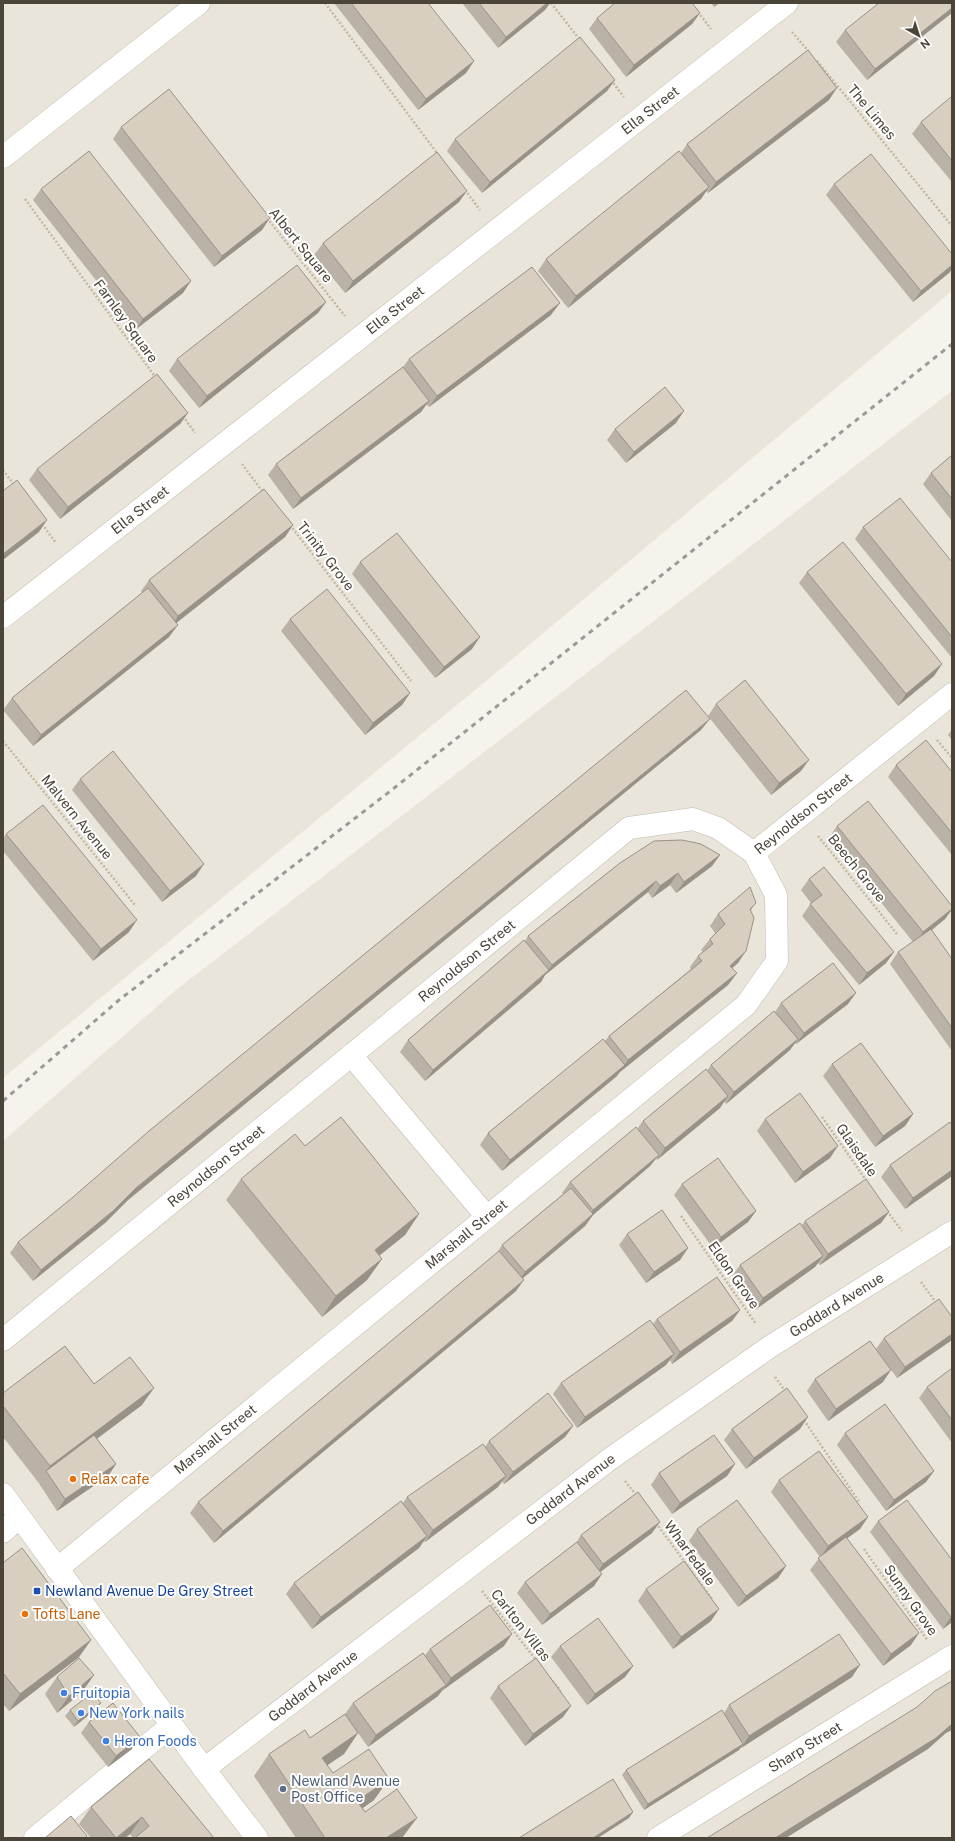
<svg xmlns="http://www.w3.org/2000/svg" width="955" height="1841" font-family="'Public Sans',sans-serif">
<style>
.residential{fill:#eae5da}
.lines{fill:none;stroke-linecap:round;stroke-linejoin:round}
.minor-casing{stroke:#c2bbae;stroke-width:23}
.path{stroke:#c4b79f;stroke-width:2.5;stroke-dasharray:2 2;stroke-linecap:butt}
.minor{stroke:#fff;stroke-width:22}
.rail{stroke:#9a9a9a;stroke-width:3;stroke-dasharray:5 5;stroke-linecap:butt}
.wall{fill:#bab2a6}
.shaded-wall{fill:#979187}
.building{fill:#d8cfc1;stroke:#979187}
.food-dot{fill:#e8710a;stroke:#fff;stroke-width:1.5}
.transit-dot{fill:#1a4fb4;stroke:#fff;stroke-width:1.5}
.shop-dot{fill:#3f7fe0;stroke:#fff;stroke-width:1.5}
.service-dot{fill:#5c6f8a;stroke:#fff;stroke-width:1.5}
.labels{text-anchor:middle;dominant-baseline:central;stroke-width:4;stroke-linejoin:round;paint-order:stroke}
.street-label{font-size:14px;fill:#4b4439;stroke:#fff}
.food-label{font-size:14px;fill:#c56008;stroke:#fff;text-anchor:start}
.transit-label{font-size:14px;fill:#164399;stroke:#fff;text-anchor:start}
.shop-label{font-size:14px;fill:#366cbe;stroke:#fff;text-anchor:start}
.service-label{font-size:14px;fill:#4e5e75;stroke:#fff;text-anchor:start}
</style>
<rect width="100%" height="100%" fill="#f6f3ec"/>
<!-- residential -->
<path class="residential" d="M3,3H952V291L492,676L3,1078Z
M952,391V1838H3V1141L176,990Z"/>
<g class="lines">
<!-- minor casing -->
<g class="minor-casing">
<g id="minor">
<path d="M3,157L199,3"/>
<path id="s1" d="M3,617L787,3"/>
<path id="s2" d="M754,853L952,694"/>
<path d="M351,1055L487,1217"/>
<path id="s3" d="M3,1340L629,828L693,819L718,828L754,853L776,895L777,961L746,1005L57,1569"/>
<path d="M3,1494L204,1769L257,1838"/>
<path d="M3,1532L19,1517"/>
<path id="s4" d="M204,1769L610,1459L771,1346L952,1232"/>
<path d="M35,1838L172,1725"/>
<path id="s5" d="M658,1838L952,1656"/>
</g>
</g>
<!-- path -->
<path class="path" d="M325,3L440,157
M551,3L580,40
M698,12L711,29
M792,32L810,53
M817,61L952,226
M611,80L624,97
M465,190L480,210
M25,199L156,378
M267,218L345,316
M183,416L195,433
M242,464L263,492
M3,470L15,486
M42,524L56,543
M290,525L411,681
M937,740L952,758
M3,741L135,905
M818,836L897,934
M822,1117L866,1180
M887,1211L902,1231
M681,1216L756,1324
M921,1282L937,1304
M775,1377L786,1392
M804,1420L860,1503
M625,1481L637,1496
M656,1523L712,1599
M864,1549L928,1641
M482,1591L536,1660
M550,1678L561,1691"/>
<!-- minor -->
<use href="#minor" class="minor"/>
<!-- rail -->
<path class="rail" d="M3,1101L119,1000L393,789L952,344"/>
</g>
<!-- wall -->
<path class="wall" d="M334,3H428L474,61L466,73L418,110Z
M462,3H550L545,10L498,48Z
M711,3H719L714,7Z
M952,3L867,80L836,42L845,30Z
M700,13L692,24L626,77L589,29L597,18Z
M615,80L607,91L482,193L447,151L455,139Z
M952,98V182L912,134L921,122Z
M829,100L708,193L706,191L701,199L568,308L538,271L546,259L681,153L687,144Z
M121,127L262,230L214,267L113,139Z
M834,184L952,254V269L949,273L913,302L826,195Z
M41,189L183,293L135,330L33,200Z
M459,202L345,293L314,255L323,243Z
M326,302L318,313L199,408L169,371L177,359Z
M551,315L429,407L426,404L421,412L293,509L268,475L276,464L403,367L409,359Z
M188,413L180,424L60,519L29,480L37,469Z
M676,423L626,463L607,440L615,429Z
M952,455V521L923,484L931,473Z
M293,525L285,537L176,623L169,637L33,746L3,710L12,698L142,593L141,591L149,580Z
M863,527L952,562V658L855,539Z
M360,562L472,649L435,678L352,574Z
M807,572L942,664L934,676L898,706L799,583Z
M290,619L410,693L402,705L365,735L281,631Z
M716,704L801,771L771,795L708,716Z
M952,729V740L948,735Z
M701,730L128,1200L105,1223L33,1281L10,1253L18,1242Z
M896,765L952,772V855L888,777Z
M80,779L196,876L162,902L72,790Z
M837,826L952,906V910L945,919L931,930L952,959V1051L890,964L898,952L913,942L829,838Z
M6,834L129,932L93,961L3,851V839Z
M720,855L712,866L676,893L670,885L652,898L648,892L545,975L541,982L425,1081L400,1052L408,1040L525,941L528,936L620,863Z
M809,879L894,952L886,963L859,985L802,916L811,903L801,890Z
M756,903L751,910L738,963L732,968L737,973L728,985L620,1072V1071L617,1076L502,1171L480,1145L488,1133L605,1041L609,1036L691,969L690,967L698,956L703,952L701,950L710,939L715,933L710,926L718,914Z
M781,1003L848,1004L796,1044L795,1043L790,1050L726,1104L724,1101L720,1108L657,1160L656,1158L650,1166L593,1215L585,1226L523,1278L516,1291L214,1543L190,1513L198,1502L497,1253L502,1245L563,1194L562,1193L570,1182L637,1129L643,1121L707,1071L711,1065L775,1012Z
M832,1064L913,1114L905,1126L875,1147L823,1076Z
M765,1119L830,1158L795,1183L757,1131Z
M952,1125V1176L905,1209L881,1177L890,1165Z
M305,1146L419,1214L405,1235L379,1256L382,1259L367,1280L322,1317L226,1200L241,1179Z
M682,1184L756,1211L748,1222L713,1248L674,1195Z
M889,1212L881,1223L820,1265L818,1263L815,1267L755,1310L732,1276L740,1265L802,1225L805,1221Z
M627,1234L688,1248L680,1260L646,1283L619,1245Z
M740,1310L732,1321L672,1364L670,1360L666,1365L577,1428L553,1394L561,1383L653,1324L657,1319Z
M952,1317V1340L897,1378L876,1349L884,1338Z
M952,1368V1443L919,1398L927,1387Z
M815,1379L883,1382L828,1421L807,1391Z
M94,1384L142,1405L97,1439L116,1464L108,1476L57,1511L38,1482L3,1437V1393Z
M573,1426L565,1437L504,1484L502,1481L498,1487L425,1542L424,1541L419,1548L312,1629L286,1594L294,1583L403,1503L407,1497L485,1447L489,1441Z
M732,1429H800L746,1469L724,1440Z
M845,1433L934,1471L926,1482L886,1511L837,1445Z
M735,1464L727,1476L672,1514L651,1485L659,1473Z
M779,1480L868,1517L860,1529L847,1538L911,1645L883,1666L810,1570L820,1557L771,1492Z
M878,1521L952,1560V1622L943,1629L870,1532Z
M697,1529L786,1566L778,1578L738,1607L689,1541Z
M652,1533L600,1572L602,1574L594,1586L542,1625L517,1593L525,1582L576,1543L581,1535Z
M3,1563L91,1640L79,1657L9,1711L3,1704Z
M646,1589L711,1621L673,1649L638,1601Z
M504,1646L443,1690L438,1696L368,1747L358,1733L344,1754L327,1765L333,1773L374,1800L363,1808L365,1812L402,1838H296L254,1776L269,1754L310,1738L345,1714L353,1703L425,1655L430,1649Z
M560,1646L633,1666L625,1677L587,1705L551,1657Z
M94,1675L82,1692L57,1713L45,1694L57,1677Z
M852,1677L741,1748V1747L739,1750L644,1810L622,1775L626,1770L724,1713L729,1705Z
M498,1686L563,1717L525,1746L490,1698Z
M96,1709L74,1727L65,1716L70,1710Z
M89,1722L132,1749L108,1767L81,1733Z
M149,1759L214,1838H133L130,1834L125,1838H91L79,1824L91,1807Z"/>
<!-- shaded-wall -->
<path class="shaded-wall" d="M547,3H550L545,10L498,48L506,37Z
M717,3H719L714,7Z
M952,8V13L867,80L875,69Z
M700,13L692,24L626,77L634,65Z
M474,61L466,73L418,110L426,99Z
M615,80L607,91L482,193L490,182Z
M837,88L829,100L708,193L716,182Z
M709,187L701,199L568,308L576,296Z
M467,191L459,202L345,293L353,281Z
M270,218L262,230L214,267L222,256Z
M952,265V269L949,273L913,302L921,291Z
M191,281L183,293L135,330L143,319Z
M326,302L318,313L199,408L207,396Z
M560,303L551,315L429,407L437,396Z
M429,401L421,412L293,509L301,498Z
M684,411L676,423L626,463L634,452Z
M188,413L180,424L60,519L68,507Z
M47,520L39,532L3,560V554Z
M293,525L285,537L170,628L178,616Z
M178,625L169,637L33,746L41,735Z
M480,637L472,649L435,678L444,667Z
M942,664L934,676L898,706L906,694Z
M410,693L402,705L365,735L373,723Z
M710,719L701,730L128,1200L105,1223L33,1281L41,1270L136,1188Z
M809,760L801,771L771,795L779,783Z
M720,855L712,866L676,893L684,882Z
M204,864L196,876L162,902L170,891Z
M678,873L670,885L652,898L660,886Z
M656,881L648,892L545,975L541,982L425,1081L433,1070L547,972L552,965Z
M952,909L945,919L915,944L923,932Z
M137,920L129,932L93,961L101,949Z
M746,951L738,963L722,977L730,966Z
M894,952L886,963L859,985L867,973Z
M737,973L728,985L620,1072L628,1060Z
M856,993L848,1004L796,1044L804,1033Z
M798,1039L790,1050L726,1104L734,1092Z
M625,1065L617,1076L502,1171L510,1160Z
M728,1096L720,1108L657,1160L665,1148Z
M913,1114L905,1126L875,1147L883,1136Z
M838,1146L830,1158L795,1183L803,1172Z
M659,1155L650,1166L593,1215L585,1226L517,1283L525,1272L586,1221L593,1210Z
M952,1170V1176L905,1209L913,1198Z
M756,1211L748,1222L713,1248L721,1237Z
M889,1212L881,1223L820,1265L828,1254Z
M419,1214L405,1235L360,1271L375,1250Z
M688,1248L680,1260L646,1283L654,1272Z
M823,1256L815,1267L755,1310L763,1298Z
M382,1259L367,1280L322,1317L336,1296Z
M524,1280L516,1291L214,1543L223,1531Z
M740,1310L732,1321L672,1364L680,1352Z
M952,1334V1340L897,1378L905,1367Z
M674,1354L666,1365L577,1428L585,1417Z
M891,1370L883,1382L828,1421L836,1409Z
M154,1388L142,1405L49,1474L46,1471L50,1466Z
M808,1417L800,1429L746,1469L754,1458Z
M573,1426L565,1437L504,1484L513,1472Z
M116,1464L108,1476L57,1511L65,1499Z
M735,1464L727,1476L672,1514L680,1503Z
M934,1471L926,1482L886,1511L894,1500Z
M506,1476L498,1487L425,1542L433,1530Z
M868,1517L860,1529L820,1558L828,1546Z
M660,1522L652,1533L595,1576L603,1564Z
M427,1536L419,1548L312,1629L321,1617Z
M786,1566L778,1578L738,1607L746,1596Z
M602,1574L594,1586L542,1625L550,1614Z
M719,1609L711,1621L673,1649L681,1637Z
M951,1617H952V1622L943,1629Z
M919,1633L911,1645L883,1666L891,1654Z
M512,1634L504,1646L443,1690L451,1678Z
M91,1640L79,1657L9,1711L20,1694Z
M860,1665L852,1677L741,1748L749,1736Z
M633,1666L625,1677L587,1705L595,1694Z
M94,1675L82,1692L57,1713L69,1696Z
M446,1685L438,1696L368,1747L376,1735Z
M101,1703L96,1709L74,1727L78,1721Z
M571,1706L563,1717L525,1746L533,1734Z
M952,1724V1730L946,1733L928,1749L786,1838H775Z
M358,1733L344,1754L307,1779L322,1758Z
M140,1737L132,1749L108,1767L116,1756Z
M743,1744L739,1750L644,1810L648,1804Z
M389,1779L374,1800L343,1822L357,1801Z
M633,1812L629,1818L598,1838H593Z
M142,1817L130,1834L125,1838H117Z
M417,1818L402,1838H386Z"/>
<!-- building -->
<path class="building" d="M351,3H428L474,61L426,99Z
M479,3H547L506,37Z
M615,3H692L700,13L634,65L597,18Z
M879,3H952V8L875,69L845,30Z
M580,37L615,80L490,182L455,139Z
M808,50L837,88L716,182L687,144Z
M169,89L270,218L222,256L121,127Z
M951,97L952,98V161L921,122Z
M89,151L191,281L143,319L41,189Z
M679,151L709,187L576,296L546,259Z
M437,152L467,191L353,281L323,243Z
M871,154L952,254V265L921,291L834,184Z
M297,265L326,302L207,396L177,359Z
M532,267L560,303L437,396L409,359Z
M403,367L429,401L301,498L276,464Z
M157,374L188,413L68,507L37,469Z
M665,387L684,411L634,452L615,429Z
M952,455V499L931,473Z
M17,480L47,520L3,554V491Z
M264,489L293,525L178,616L149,580Z
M900,498L952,562V637L863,527Z
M397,533L480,637L444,667L360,562Z
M843,542L942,664L906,694L807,572Z
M148,588L178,625L41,735L12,698Z
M327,589L410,693L373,723L290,619Z
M745,680L809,760L779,783L716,704Z
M686,690L710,719L136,1188L113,1211L41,1270L18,1242L72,1198L149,1131Z
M926,740L952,772V833L896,765Z
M113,751L204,864L170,891L80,779Z
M868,801L952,906V909L923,932L837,826Z
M43,805L137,920L101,949L6,834Z
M682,840L701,844L720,855L684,882L678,873L660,886L656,881L552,965L528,936L620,863L654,841Z
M824,867L894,952L867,973L810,904L822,895L809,879Z
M750,887L756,903L750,909L754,918L746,951L730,966L737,973L628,1060L609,1036L702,961L698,956L713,944L710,939L725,924L718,914Z
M931,929L952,959V1028L898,952Z
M524,940L549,970L433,1070L408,1040Z
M833,963L856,993L804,1033L781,1003Z
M774,1011L798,1039L734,1092L711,1065Z
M603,1039L625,1065L510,1160L488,1133Z
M861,1043L913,1114L883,1136L832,1064Z
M706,1069L728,1096L665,1148L643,1121Z
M800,1093L838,1146L803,1172L765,1119Z
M341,1117L419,1214L375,1250L382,1259L336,1296L241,1179L295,1134L305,1146Z
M950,1122L952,1125V1170L913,1198L890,1165Z
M636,1127L659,1155L593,1210L570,1182Z
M718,1158L756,1211L721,1237L682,1184Z
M866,1179L889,1212L828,1254L805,1221Z
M571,1188L593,1214L525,1272L502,1245Z
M662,1210L688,1248L654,1272L627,1234Z
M800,1223L823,1256L763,1298L740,1265Z
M499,1251L524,1280L223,1531L198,1502Z
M717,1277L740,1310L680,1352L657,1319Z
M939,1299L952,1317V1334L905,1367L884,1338Z
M650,1320L674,1354L585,1417L561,1383Z
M870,1341L891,1370L836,1409L815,1379Z
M65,1346L94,1384L130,1357L154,1388L50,1466L3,1406V1393Z
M952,1368V1420L927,1387Z
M787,1388L808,1417L754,1458L732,1429Z
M548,1393L573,1426L513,1472L489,1441Z
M885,1404L934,1471L894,1500L845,1433Z
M94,1435L116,1464L65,1499L46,1471Z
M714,1435L735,1464L680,1503L659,1473Z
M483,1444L506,1476L433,1530L407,1497Z
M819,1451L868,1517L828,1546L779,1480Z
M638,1492L660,1522L603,1564L581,1535Z
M737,1500L786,1566L746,1596L697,1529Z
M907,1500L952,1560V1617H951L878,1521Z
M401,1501L427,1536L321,1617L294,1583Z
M846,1537L919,1633L891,1654L818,1558Z
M577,1542L602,1574L550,1614L525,1582Z
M22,1548L91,1640L20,1694L3,1673V1563Z
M684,1561L719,1609L681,1637L646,1589Z
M490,1605L512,1634L451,1678L430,1649Z
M598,1618L633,1666L595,1694L560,1646Z
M839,1634L860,1665L749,1736L729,1705Z
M423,1653L446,1685L376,1735L353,1703Z
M79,1658L94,1675L69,1696L57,1677Z
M536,1658L571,1706L533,1734L498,1686Z
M952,1681V1724L936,1738L775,1838H707L917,1707L935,1691Z
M92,1693L101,1703L78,1721L70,1710Z
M113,1703L140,1737L116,1756L89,1722Z
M722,1710L743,1744L648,1804L626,1770Z
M345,1714L358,1733L322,1758L333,1773L369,1749L389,1779L357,1801L365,1812L397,1789L417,1818L386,1838H325L269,1754L305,1730L310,1738Z
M149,1759L214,1838H135L149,1826L142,1817L116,1838L91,1807Z
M613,1779L633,1812L593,1838H519Z
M71,1816L87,1836L85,1838H45Z"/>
<!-- markers -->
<g class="food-dot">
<circle cx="73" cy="1479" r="4"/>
<circle cx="25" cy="1614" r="4"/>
</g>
<rect class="transit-dot" x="33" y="1587" width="8" height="8" rx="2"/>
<g class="shop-dot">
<circle cx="64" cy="1693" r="4"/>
<circle cx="81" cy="1713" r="4"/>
<circle cx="106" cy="1741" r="4"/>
</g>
<circle class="service-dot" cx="283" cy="1789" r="4"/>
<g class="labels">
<!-- street labels -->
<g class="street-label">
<text stroke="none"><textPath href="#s1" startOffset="822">Ella Street</textPath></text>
<text transform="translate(872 112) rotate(50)">The Limes</text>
<text transform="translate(301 245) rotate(51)">Albert Square</text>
<text stroke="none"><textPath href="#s1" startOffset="498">Ella Street</textPath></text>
<text transform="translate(126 321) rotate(54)">Farnley Square</text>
<text stroke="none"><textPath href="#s1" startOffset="174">Ella Street</textPath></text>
<text transform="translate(326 556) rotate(52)">Trinity Grove</text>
<text stroke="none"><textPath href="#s2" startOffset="63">Reynoldson Street</textPath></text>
<text transform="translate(77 817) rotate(51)">Malvern Avenue</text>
<text transform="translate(857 868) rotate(51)">Beech Grove</text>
<text stroke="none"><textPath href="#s3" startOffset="599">Reynoldson Street</textPath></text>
<text transform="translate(857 1150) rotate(55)">Glaisdale</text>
<text stroke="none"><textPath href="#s3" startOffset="275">Reynoldson Street</textPath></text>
<text transform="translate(466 1234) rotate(-39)">Marshall Street</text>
<text transform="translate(734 1275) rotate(55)">Eldon Grove</text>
<text stroke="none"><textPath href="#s4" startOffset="785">Goddard Avenue</textPath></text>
<text transform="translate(215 1439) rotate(-39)">Marshall Street</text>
<text stroke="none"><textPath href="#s4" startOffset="461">Goddard Avenue</textPath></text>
<text transform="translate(690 1553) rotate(54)">Wharfedale</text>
<text transform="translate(911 1600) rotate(55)">Sunny Grove</text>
<text transform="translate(521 1625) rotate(52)">Carlton Villas</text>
<text stroke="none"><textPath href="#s4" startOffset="137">Goddard Avenue</textPath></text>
<text stroke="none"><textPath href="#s5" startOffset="173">Sharp Street</textPath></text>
</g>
<!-- food labels -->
<g class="food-label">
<text x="81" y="1479">Relax cafe</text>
<text x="33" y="1614">Tofts Lane</text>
</g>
<!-- transit labels -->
<g class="transit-label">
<text x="45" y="1591">Newland Avenue De Grey Street</text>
</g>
<!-- shop labels -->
<g class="shop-label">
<text x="72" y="1693">Fruitopia</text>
<text x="89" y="1713">New York nails</text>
<text x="114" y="1741">Heron Foods</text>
</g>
<!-- service labels -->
<g class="service-label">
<text x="291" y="1781">Newland Avenue<tspan x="291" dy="16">Post Office</tspan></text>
</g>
</g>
<!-- border -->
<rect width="955" height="1841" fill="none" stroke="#4b4439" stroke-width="8"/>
<!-- north arrow -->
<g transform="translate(919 36) rotate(141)" stroke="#ffffff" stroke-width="3" paint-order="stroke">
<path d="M0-3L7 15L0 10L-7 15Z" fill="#4b4439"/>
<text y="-6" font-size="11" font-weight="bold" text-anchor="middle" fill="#4b4439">N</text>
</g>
</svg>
